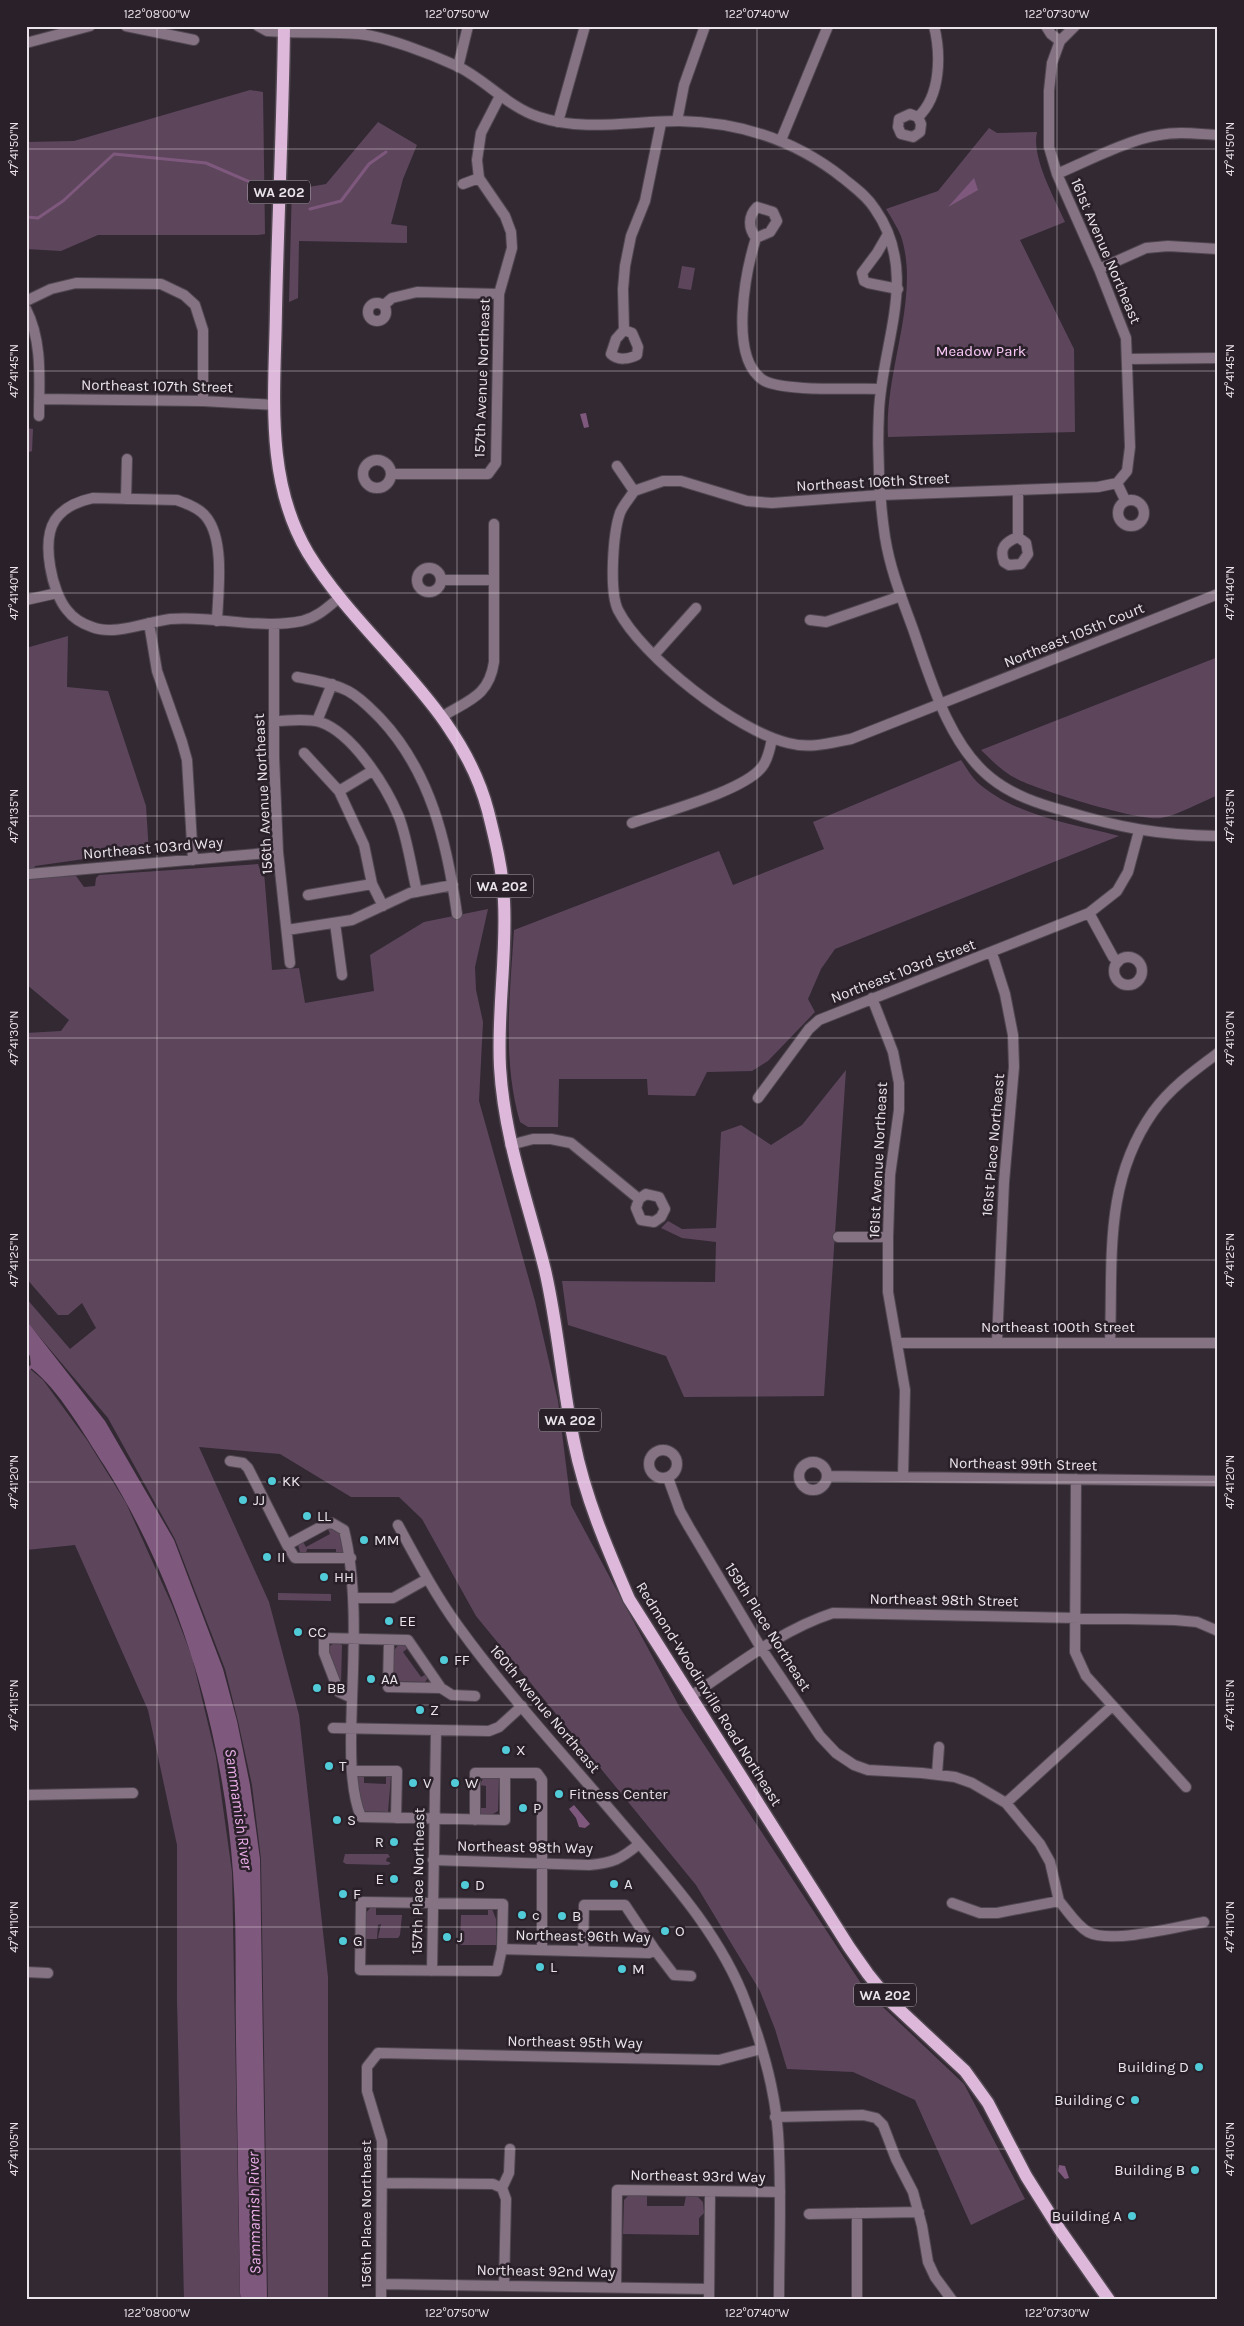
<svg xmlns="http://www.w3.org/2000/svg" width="1244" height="2326" font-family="Karla,sans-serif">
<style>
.green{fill:#5d465c}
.water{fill:#7f587e}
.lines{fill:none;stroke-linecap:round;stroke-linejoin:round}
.stream{stroke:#7f587e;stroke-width:3}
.minor-casing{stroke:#504750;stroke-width:12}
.tertiary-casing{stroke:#504750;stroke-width:12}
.primary-casing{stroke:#504750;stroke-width:15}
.minor{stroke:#857384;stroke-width:10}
.tertiary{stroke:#857384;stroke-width:10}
.primary{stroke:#ddb8db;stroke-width:12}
.ticks{fill:none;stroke:#eae3e9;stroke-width:1;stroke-opacity:0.45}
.poi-dot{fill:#52cbd8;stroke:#292029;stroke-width:2}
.labels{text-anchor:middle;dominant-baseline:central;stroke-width:5;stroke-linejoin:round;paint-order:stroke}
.shield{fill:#292029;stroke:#b0a8af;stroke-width:1}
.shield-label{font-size:14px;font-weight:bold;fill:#eae3e9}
.street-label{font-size:15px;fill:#eae3e9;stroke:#292029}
.park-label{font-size:15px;fill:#fdcbfb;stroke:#292029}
.poi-label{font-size:15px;fill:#eae3e9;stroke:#292029;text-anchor:start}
.water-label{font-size:16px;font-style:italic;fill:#ebaee9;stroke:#292029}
.neatline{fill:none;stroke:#eae3e9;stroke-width:2}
.ticks-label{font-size:12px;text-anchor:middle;fill:#eae3e9}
</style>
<rect width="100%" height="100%" fill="#332933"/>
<!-- green -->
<path class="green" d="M250,90L263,92L265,234L258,235H98L61,251L26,249V142L74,141Z
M378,122L417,145L403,179L391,224L407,226V243L299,241L298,298L289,302L292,185L303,188L326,184Z
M989,128L997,133L1037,132C1031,157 1055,199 1065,222L1020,240L1074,349L1075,432L888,437C884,372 921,297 901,236C897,227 891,217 886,209L938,191Z
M682,266L695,268L691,290L678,288Z
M26,428L33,429L32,451L26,453Z
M68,636L67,687L108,691L146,806L149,854L91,858L35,866L31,877L76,876L84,887L95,886L96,878L99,875L258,864L261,873L264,872L272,970L299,968L305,1003L374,991L370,955L424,922L488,909L475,967L476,990L483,1022L479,1101L535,1301L558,1401L571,1505L680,1708L866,1991L964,2084L1025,2199L971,2225L915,2100L853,2072L787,2069L775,2029L760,1991L696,1885L476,1616L422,1519L399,1497H351L280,1454L199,1447L269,1602L299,1715L328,1977V2300H268L261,1859L252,1785L238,1721L225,1669L175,1539L108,1418L26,1321V1298L70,1349L96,1328L82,1303L68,1315H58L26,1278V1033L61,1031L69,1020L26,984V648Z
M1218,657V795C1201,802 1178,815 1161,818C1141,822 1038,790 1017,779C1003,772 992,761 981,750Z
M961,760C966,767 971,776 977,782C1015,816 1072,824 1119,836L835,949L821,969L808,999L815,1012L768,1061L752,1071L707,1072L695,1096L648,1095L647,1079H559L558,1127H528L520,1122C502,1059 510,994 514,930L719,851L733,885L824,849L813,822Z
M846,1070L824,1396L684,1397L666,1356L568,1325L562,1281L715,1282L716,1242L682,1238L661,1228L668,1221L682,1229L716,1228L721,1132L741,1125L771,1145L802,1125Z
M26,1354L29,1368L43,1380L87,1440L126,1503L172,1605L192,1657L216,1757L232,1872L240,2300H184L177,1999V1845L148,1710L75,1545L26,1550Z
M328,1529H335L341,1532L344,1553L336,1555V1549H307L306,1553L300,1552L298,1545L300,1542H303L306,1547L330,1534Z
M278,1593L331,1594V1601L278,1600Z
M336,1642L342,1645L341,1685L328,1651L330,1646Z
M399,1644H406L408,1648L403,1652L421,1677L427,1674L428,1678L425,1682L392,1681V1653Z
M357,1776H364V1783L386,1784V1777L391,1776L388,1812L363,1811Z
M483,1778H499L498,1811L493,1814H481L479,1812V1808H486V1786L480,1785Z
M345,1854H388L390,1857L387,1858L386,1861L391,1863L388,1865L346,1864L343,1862Z
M371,1907H376V1915H402L400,1935L398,1938H378L381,1924L378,1925L377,1939H366L365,1914Z
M488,1908L492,1909L496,1919V1945H460L461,1915H488Z
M628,2196H647V2206H684L686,2196L698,2197L703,2202L704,2213L699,2218V2235L623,2234L624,2200Z"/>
<!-- water -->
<path class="water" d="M974,178L978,190L948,207Z
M586,413L589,427L584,428L580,414Z
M26,1320L105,1421L174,1540L223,1669L237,1721L250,1785L260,1859L267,2300H241L240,2293C239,2208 237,2123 236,2038C235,1983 237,1927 233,1872C223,1732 179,1584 104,1465C83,1433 60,1391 31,1368L30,1356L26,1351Z
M574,1805L590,1824L585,1828L579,1827L576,1818L569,1809Z
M1059,2165L1065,2166L1069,2178L1065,2179L1058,2171Z"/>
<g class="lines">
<!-- stream -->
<path class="stream" d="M310,209L341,201L369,164L386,152
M26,217L38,218L63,201L114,154L206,163L259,186
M26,1371L33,1365"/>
<!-- minor casing -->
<g class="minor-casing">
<path id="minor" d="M126,26L194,40
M258,26L267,31L284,32
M1046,26L1051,34L1060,41
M1075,26L1060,41L1052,63L1049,91V147L1057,174L1099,269L1126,338L1130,447L1127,471L1117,483L1125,500
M361,34V26
M26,43L90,26
M458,67L468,26
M918,117L921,124L920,132L913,137L901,134L898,127L899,119L910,114L918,117C941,96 941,54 934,26
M677,121L684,85L705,26
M558,122L585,26
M781,140L828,26
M1057,174C1085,162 1130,139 1159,135C1179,131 1198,134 1218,135
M463,184L479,178
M757,207L773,212L777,221L770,232L756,238C748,228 748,216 757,207Z
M888,234L877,253L862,273L864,281L868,283L898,289
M756,238C746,270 728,357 763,380C782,392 855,388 881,389
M1099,269L1146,248L1168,246L1218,249
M26,301L51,289L76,283L161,284L184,295L195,305L203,330V401
M368 312a9 9 0 1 1 18 0a9 9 0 1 1-18 0Z
M384,305L392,298L417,292L499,294
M26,309C43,342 39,381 39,416
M624,330L632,333L638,347L637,355C629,359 618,361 611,354L616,339L624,330L623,289L625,266L631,236L645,201L661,123
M1128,359L1218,358
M39,399L203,401L275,405
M363 474a14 14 0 1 1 28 0a14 14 0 1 1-28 0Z
M617,466L634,491
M392,474H488L496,463L499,294L512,248L511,232L505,216L479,178L477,160L481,133L500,96
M634,491C630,498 623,505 620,513C613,533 609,591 618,610C642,657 737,731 788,743C810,749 830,743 851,739L1218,594
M634,491L663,481H681L747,501L772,503L881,495L1098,487L1117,483
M126,499L127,459
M1118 513a13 13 0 1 1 26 0a13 13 0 1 1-26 0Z
M1018,537L1026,543L1028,554L1021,564L1009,565L1004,562C999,548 1005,542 1018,537V490
M417 580a12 12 0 1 1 24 0a12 12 0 1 1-24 0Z
M442,580H494
M26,600L57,593
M810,620L826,622L901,596
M217,621C218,592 225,542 207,518C200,508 187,504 177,500L93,498C79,501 63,508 55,520C41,542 52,592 67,610C73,618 83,624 92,627C115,636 146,622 170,619C213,615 259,630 302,621C318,617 328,607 340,597
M149,623L157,671L182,742L187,760L193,860
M274,624V757L278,852L290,963
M654,655L696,608
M297,677C314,680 332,683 348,691C361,698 370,708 380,718C431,772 447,843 457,914
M443,716C469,700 489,696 494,662V524
M274,721C288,721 306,718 320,722C353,733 386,786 399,817C408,841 411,867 417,892
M317,721L332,684
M304,753L339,791L364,845L372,884
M339,791L372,771
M632,823C663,812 744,791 762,767C768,760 770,748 772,739
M29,874L278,852
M308,895L372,884L383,906
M1089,913L1113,957L1118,962
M335,923L342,975
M287,930L352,920L410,893L453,885
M992,953L1005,994L1013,1035L1014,1067L1004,1182L997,1342
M1114 971a14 14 0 1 1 28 0a14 14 0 1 1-28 0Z
M872,998L893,1052L899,1083V1110L890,1175L888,1237V1292L905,1390L903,1477
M758,1098L809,1029L819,1020L1089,913L1117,891L1128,872L1139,831
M510,1145L533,1139H551L571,1143L639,1199L636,1208L641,1220L654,1222L661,1217L665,1209L659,1197L646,1194L639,1199
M838,1237H888
M898,1343H1218
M1110,1343C1113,1261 1103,1183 1153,1112C1170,1088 1195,1070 1218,1053
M649 1464a14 14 0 1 1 28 0a14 14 0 1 1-28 0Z
M230,1461L243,1463L248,1468L287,1545
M799 1476a14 14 0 1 1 28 0a14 14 0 1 1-28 0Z
M828,1476L1218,1481
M668,1478L680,1511L689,1527L761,1648L820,1736L836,1753L854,1765L868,1770L922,1773L955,1777L972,1783L1006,1803L1040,1844L1050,1862L1059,1901
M1076,1479L1075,1652L1086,1676L1186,1787
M351,1558H295L287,1545L326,1524L332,1523L344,1530C357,1582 354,1647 352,1700C351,1734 348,1786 361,1817L505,1820V1773
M353,1598H393L427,1579
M441,1688L452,1695L475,1696
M691,1696C736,1666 781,1630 833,1613L1175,1620L1197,1622L1218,1631
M352,1698L339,1692L324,1653V1638L408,1640L441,1688L388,1687L389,1640
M333,1728L489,1731L499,1727L522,1706
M352,1771H397L396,1818
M937,1774L939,1747
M26,1795L133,1793
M1006,1803L1112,1706
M475,1820V1773H537L542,1780V1950
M433,1860L589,1865C613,1863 621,1859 639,1844
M952,1903L980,1913H997L1059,1901C1068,1911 1076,1925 1088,1932C1110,1944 1178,1927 1204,1922
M502,1949L503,1904L361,1902L360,1970L497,1971L502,1949L649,1953L655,1950L674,1975L691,1976
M583,1951L584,1905H625L655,1950
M432,1971L436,1731
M26,1972L48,1973
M775,2117L863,2115L876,2118L883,2125L896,2159L913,2192L922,2226L928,2262L935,2277L952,2300
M382,2183L493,2184L502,2188
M857,2213V2300
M809,2214L919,2212
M381,2284L709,2289
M504,2286L506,2199L502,2188L509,2173L510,2149
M616,2287L617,2190L780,2192
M381,2300L382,2141L367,2091V2067L378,2053L719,2060L761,2049
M709,2300L710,2192"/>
</g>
<!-- tertiary casing -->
<g class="tertiary-casing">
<path id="tertiary" d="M284,32C309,33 334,32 359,34C387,37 431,54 457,66C486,80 508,107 539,117C584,132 632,121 679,121C740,122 795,140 843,178C855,188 867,196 875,209C920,273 882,342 879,411C877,452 879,496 885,537C890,569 902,599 913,629C930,678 949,745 991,778C1012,795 1039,804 1065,811C1120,828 1159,835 1218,836
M398,1525C417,1560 435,1594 458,1626C505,1691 560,1751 613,1813C662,1871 719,1930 746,2003C762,2044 775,2090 778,2133C782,2189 779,2244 779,2300"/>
</g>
<!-- primary casing -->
<g class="primary-casing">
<path id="primary" d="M284,26C283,121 278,215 276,309C275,392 264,479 308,553C363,643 460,704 488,811C495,839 503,871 504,901C507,956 497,1012 500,1067C504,1138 528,1202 545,1270C558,1326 562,1385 574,1442C585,1497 607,1548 629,1599L849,1947L868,1974L889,2000L965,2071L988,2103L1026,2176L1060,2230L1109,2300"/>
</g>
<!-- minor -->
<use href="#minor" class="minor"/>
<!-- tertiary -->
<use href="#tertiary" class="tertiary"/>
<!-- primary -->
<use href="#primary" class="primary"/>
</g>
<!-- ticks -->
<path class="ticks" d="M157,26V2300M457,26V2300M757,26V2300M1057,26V2300M26,149H1218M26,371H1218M26,593H1218M26,816H1218M26,1038H1218M26,1260H1218M26,1482H1218M26,1705H1218M26,1927H1218M26,2149H1218"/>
<!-- markers -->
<g class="poi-dot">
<circle cx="272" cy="1481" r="5"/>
<circle cx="243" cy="1500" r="5"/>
<circle cx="307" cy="1516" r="5"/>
<circle cx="364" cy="1540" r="5"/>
<circle cx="267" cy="1557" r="5"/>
<circle cx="324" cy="1577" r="5"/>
<circle cx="389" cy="1621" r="5"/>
<circle cx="298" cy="1632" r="5"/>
<circle cx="444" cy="1660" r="5"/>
<circle cx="371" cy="1679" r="5"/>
<circle cx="317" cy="1688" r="5"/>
<circle cx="420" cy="1710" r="5"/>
<circle cx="506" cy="1750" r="5"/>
<circle cx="329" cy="1766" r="5"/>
<circle cx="413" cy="1783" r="5"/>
<circle cx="455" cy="1783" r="5"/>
<circle cx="559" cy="1794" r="5"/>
<circle cx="523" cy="1808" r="5"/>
<circle cx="337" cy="1820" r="5"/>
<circle cx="394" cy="1842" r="5"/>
<circle cx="394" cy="1879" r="5"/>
<circle cx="614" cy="1884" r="5"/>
<circle cx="465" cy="1885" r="5"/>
<circle cx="343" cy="1894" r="5"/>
<circle cx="522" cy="1915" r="5"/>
<circle cx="562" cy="1916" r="5"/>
<circle cx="665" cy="1931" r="5"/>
<circle cx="447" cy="1937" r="5"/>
<circle cx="343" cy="1941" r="5"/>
<circle cx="540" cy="1967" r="5"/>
<circle cx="622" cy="1969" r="5"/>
<circle cx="1199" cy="2067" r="5"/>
<circle cx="1135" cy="2100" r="5"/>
<circle cx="1195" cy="2170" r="5"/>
<circle cx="1132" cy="2216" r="5"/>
</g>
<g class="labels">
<!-- shield labels -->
<g class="shield">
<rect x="248" y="180.5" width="62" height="23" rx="4"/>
<rect x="471" y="874.5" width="62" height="23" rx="4"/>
<rect x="539" y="1408.5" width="62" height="23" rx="4"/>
<rect x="854" y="1983.5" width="62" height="23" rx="4"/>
</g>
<g class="shield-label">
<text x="279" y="192">WA 202</text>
<text x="502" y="886">WA 202</text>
<text x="570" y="1420">WA 202</text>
<text x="885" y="1995">WA 202</text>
</g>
<!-- street labels -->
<g class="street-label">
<text transform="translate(1106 251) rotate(67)">161st Avenue Northeast</text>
<text transform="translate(482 378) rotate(-88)">157th Avenue Northeast</text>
<text transform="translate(157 386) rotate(1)">Northeast 107th Street</text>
<text transform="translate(873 482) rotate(-3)">Northeast 106th Street</text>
<text transform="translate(1074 635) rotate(-22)">Northeast 105th Court</text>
<text transform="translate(263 794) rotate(-93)">156th Avenue Northeast</text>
<text transform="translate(153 848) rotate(-5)">Northeast 103rd Way</text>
<text transform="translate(903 971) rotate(-21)">Northeast 103rd Street</text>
<text transform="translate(993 1145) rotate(-85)">161st Place Northeast</text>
<text transform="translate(878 1160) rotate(-87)">161st Avenue Northeast</text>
<text x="1058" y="1327">Northeast 100th Street</text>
<text transform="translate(1023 1464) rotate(1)">Northeast 99th Street</text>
<text transform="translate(944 1600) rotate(1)">Northeast 98th Street</text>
<text transform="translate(768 1627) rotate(58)">159th Place Northeast</text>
<text transform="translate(709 1694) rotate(58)">Redmond-Woodinville Road Northeast</text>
<text transform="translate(545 1709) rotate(50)">160th Avenue Northeast</text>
<text transform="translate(525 1847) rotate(1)">Northeast 98th Way</text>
<text transform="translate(418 1881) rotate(-89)">157th Place Northeast</text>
<text transform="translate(583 1936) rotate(1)">Northeast 96th Way</text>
<text transform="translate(575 2042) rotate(1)">Northeast 95th Way</text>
<text transform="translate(698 2176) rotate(1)">Northeast 93rd Way</text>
<text transform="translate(366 2214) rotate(-90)">156th Place Northeast</text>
<text transform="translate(546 2271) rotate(1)">Northeast 92nd Way</text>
</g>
<!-- park labels -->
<g class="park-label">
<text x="981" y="351">Meadow Park</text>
</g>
<!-- poi labels -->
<g class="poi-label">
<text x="282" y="1481">KK</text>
<text x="253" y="1500">JJ</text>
<text x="317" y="1516">LL</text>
<text x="374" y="1540">MM</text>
<text x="277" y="1557">II</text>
<text x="334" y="1577">HH</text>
<text x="399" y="1621">EE</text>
<text x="308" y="1632">CC</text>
<text x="454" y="1660">FF</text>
<text x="381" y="1679">AA</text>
<text x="327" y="1688">BB</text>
<text x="430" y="1710">Z</text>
<text x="516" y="1750">X</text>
<text x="339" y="1766">T</text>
<text x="423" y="1783">V</text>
<text x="465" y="1783">W</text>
<text x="569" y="1794">Fitness Center</text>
<text x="533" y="1808">P</text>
<text x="347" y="1820">S</text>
<text x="384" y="1842" text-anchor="end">R</text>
<text x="384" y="1879" text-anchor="end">E</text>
<text x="624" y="1884">A</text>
<text x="475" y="1885">D</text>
<text x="353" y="1894">F</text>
<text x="532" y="1915">c</text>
<text x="572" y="1916">B</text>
<text x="675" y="1931">O</text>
<text x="457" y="1937">J</text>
<text x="353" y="1941">G</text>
<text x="550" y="1967">L</text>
<text x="632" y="1969">M</text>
<text x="1189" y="2067" text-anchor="end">Building D</text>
<text x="1125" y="2100" text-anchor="end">Building C</text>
<text x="1185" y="2170" text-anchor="end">Building B</text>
<text x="1122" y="2216" text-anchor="end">Building A</text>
</g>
<!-- water labels -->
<g class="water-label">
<text transform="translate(239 1809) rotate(82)">Sammamish River</text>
<text transform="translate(254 2213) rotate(-91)">Sammamish River</text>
</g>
</g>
<!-- border -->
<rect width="1244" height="2326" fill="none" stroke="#292029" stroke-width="55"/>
<rect x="28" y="28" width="1188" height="2270" class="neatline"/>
<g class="ticks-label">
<text x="157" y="18">122°08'00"W</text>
<text x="457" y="18">122°07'50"W</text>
<text x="757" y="18">122°07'40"W</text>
<text x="1057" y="18">122°07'30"W</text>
<text transform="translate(14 149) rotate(-90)" y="4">47°41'50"N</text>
<text transform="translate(1230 149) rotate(-90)" y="4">47°41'50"N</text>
<text transform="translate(14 371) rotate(-90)" y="4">47°41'45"N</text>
<text transform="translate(1230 371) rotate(-90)" y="4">47°41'45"N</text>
<text transform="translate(14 593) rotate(-90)" y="4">47°41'40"N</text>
<text transform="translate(1230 593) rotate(-90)" y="4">47°41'40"N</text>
<text transform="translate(14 816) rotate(-90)" y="4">47°41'35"N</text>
<text transform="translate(1230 816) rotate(-90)" y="4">47°41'35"N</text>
<text transform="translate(14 1038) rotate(-90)" y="4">47°41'30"N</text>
<text transform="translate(1230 1038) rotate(-90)" y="4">47°41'30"N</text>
<text transform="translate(14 1260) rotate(-90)" y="4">47°41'25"N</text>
<text transform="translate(1230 1260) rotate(-90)" y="4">47°41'25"N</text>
<text transform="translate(14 1482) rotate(-90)" y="4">47°41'20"N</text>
<text transform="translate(1230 1482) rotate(-90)" y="4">47°41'20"N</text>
<text transform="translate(14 1705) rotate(-90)" y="4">47°41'15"N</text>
<text transform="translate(1230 1705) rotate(-90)" y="4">47°41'15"N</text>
<text transform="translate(14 1927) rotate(-90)" y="4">47°41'10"N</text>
<text transform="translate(1230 1927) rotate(-90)" y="4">47°41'10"N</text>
<text transform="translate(14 2149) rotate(-90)" y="4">47°41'05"N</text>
<text transform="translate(1230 2149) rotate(-90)" y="4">47°41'05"N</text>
<text x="157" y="2317">122°08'00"W</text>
<text x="457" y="2317">122°07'50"W</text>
<text x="757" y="2317">122°07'40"W</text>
<text x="1057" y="2317">122°07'30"W</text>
</g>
</svg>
